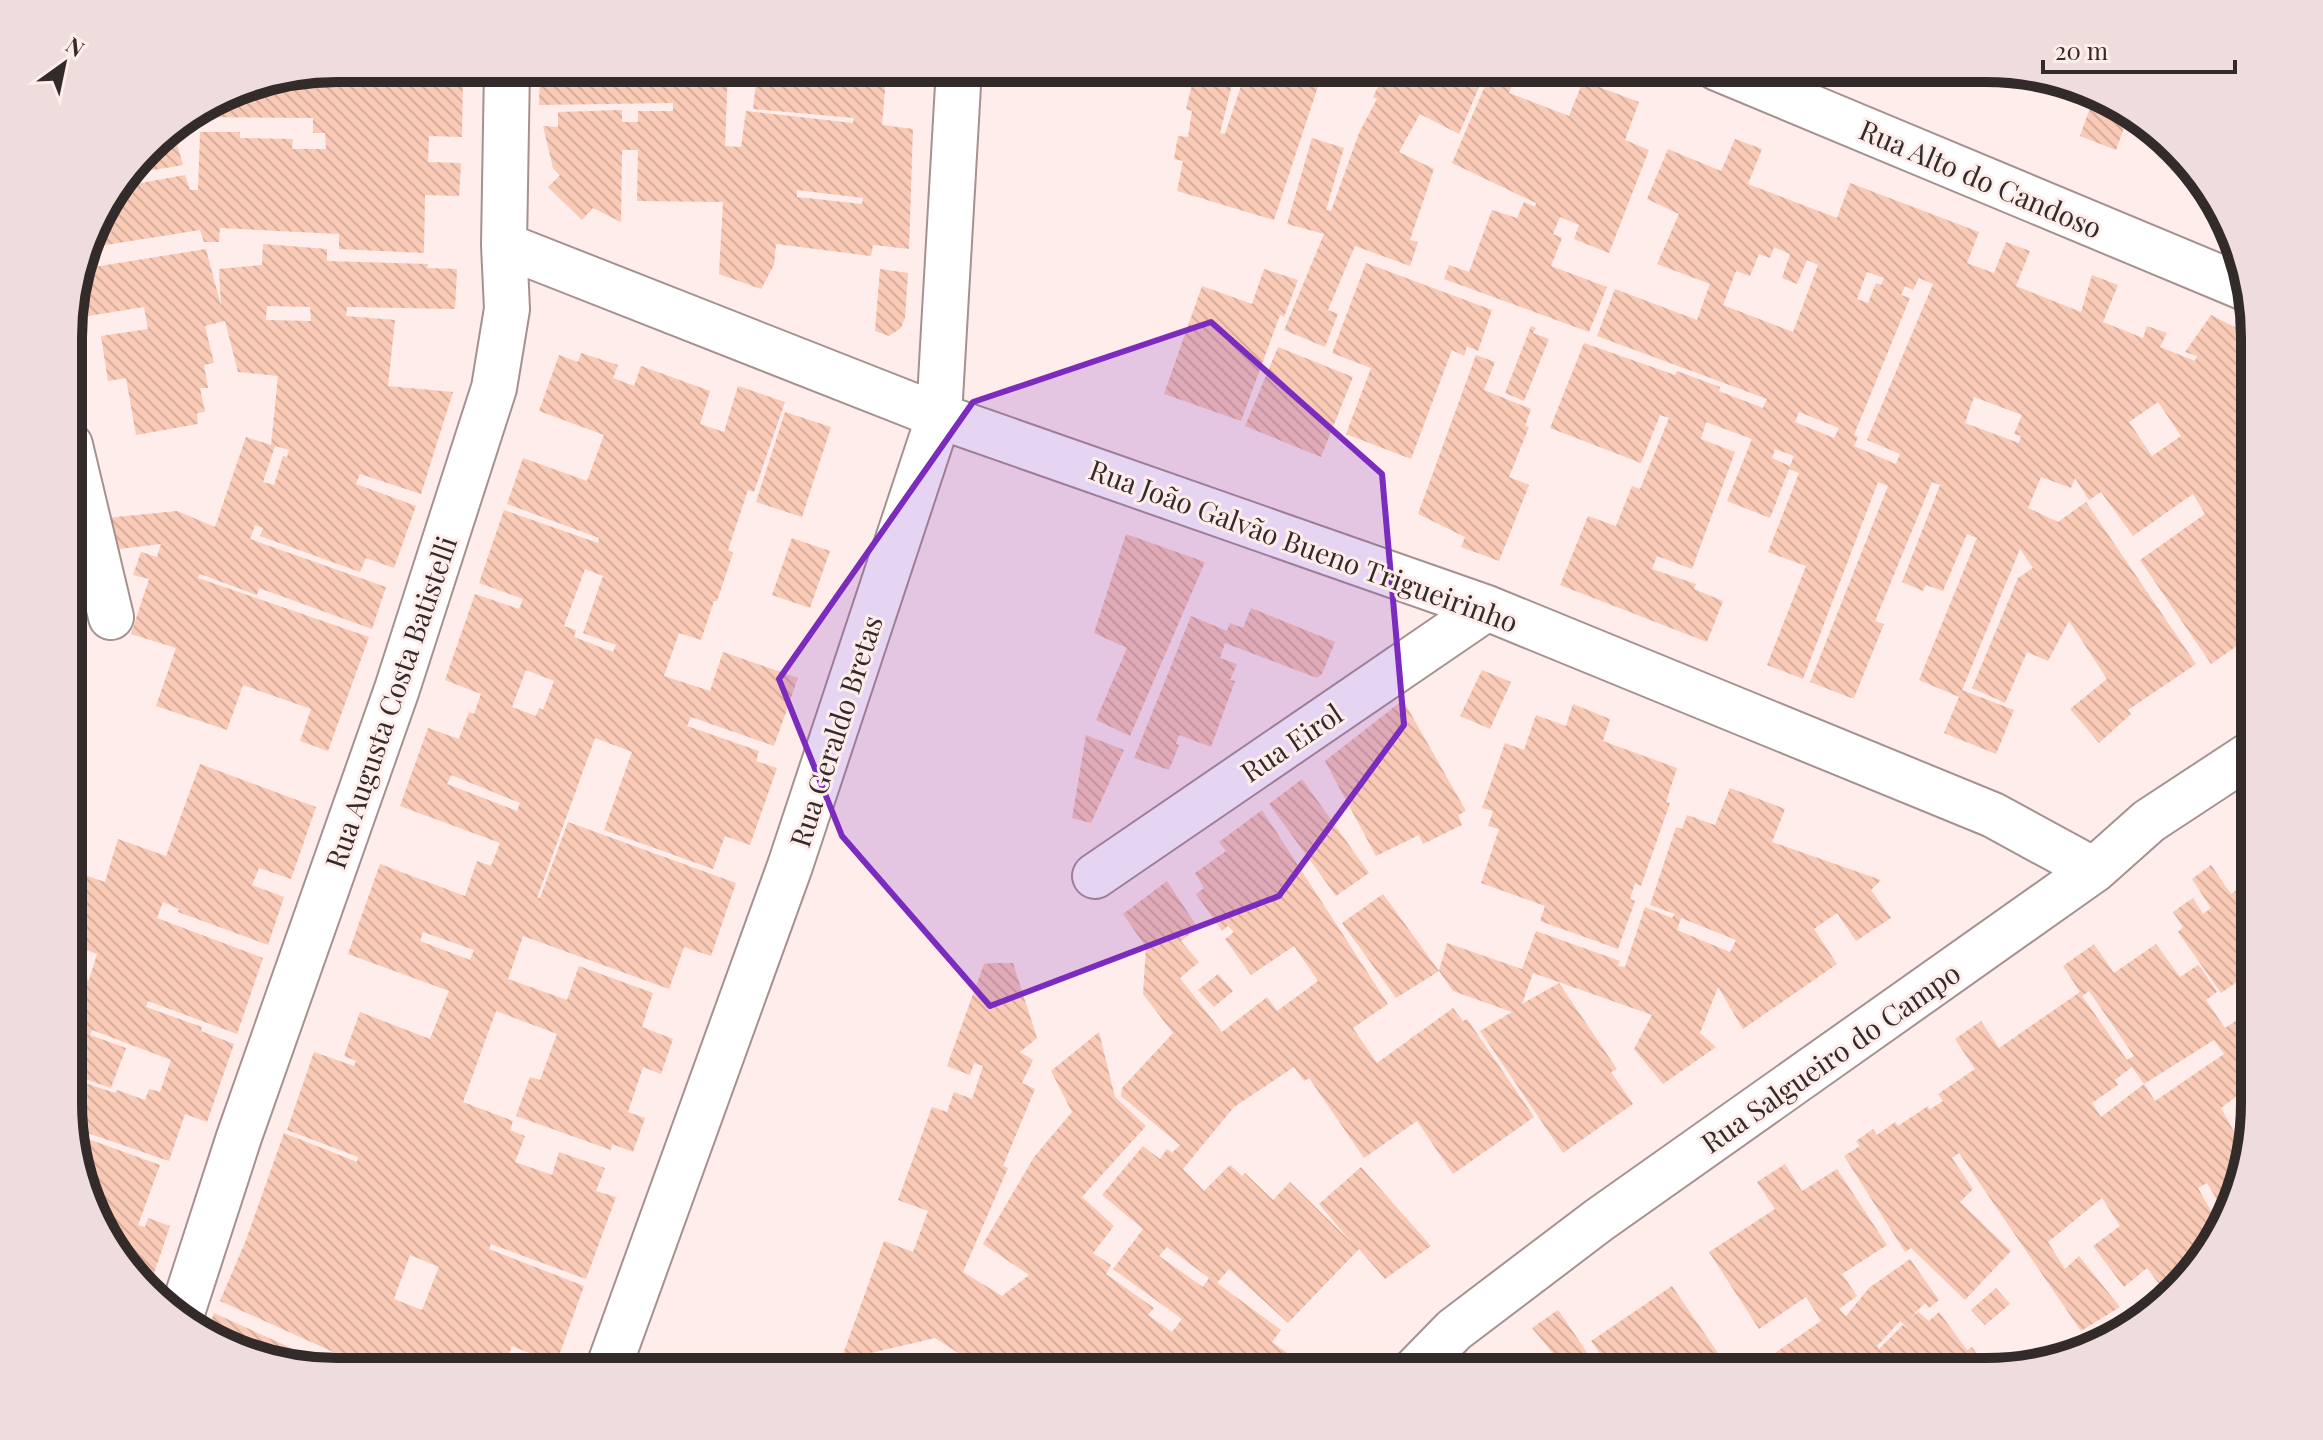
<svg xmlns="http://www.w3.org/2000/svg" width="2323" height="1440" font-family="'Playfair Display',serif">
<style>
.building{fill:url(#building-back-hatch);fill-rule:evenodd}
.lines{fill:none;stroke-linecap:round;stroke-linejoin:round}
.street-casing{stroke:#a59290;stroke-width:48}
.street{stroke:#fff;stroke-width:44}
.marked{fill:#7b2cbf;fill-opacity:0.2;stroke:#7b2cbf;stroke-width:6;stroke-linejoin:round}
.labels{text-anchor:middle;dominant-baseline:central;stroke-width:6;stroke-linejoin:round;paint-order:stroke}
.street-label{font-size:28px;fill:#332b2a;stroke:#feedeb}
.rim{fill:none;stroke:#332b2a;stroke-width:10}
</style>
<defs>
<pattern id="building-back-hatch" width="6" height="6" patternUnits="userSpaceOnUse" patternTransform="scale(2)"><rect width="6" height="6" fill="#f9cab6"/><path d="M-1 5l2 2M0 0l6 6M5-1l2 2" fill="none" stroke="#d6ae9d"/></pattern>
</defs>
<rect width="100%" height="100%" fill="#feedeb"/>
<!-- building -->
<path class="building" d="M337,68H463L462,137L429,136L428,162L461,163L459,196L425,195L424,253L339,249V234L220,228L219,242H204L200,230L87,248L96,218L119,187L185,175L190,190H198L200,132H240V138L293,139L292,149H326L325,133H313V118L189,117L235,88Z
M540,68H728L725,146L741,147L746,111L853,123L854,118L753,109L757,74L746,73V68H887L882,125L913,129L909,249L873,245L871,256L776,244L774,265L761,289L719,274L723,202L637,201L638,150H622L621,222L593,208L582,220L548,187L560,175L553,168L543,126L558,127V112L622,110V122H638V111H673V103L539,105ZM797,190L863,198L862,204L797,197Z
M1196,68H1236L1220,133L1225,134L1247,68H1324L1274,220L1177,191L1183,161L1174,159L1178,136L1188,137L1192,111L1186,109Z
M1387,68H1468L1483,77L1487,68H1519L1509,93L1569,116L1583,81L1639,102L1625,140L1649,150L1609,253L1574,239L1579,225L1560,217L1553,234L1562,238L1551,266L1607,287L1589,332L1444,279L1449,265L1469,272L1492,210L1517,218L1524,202L1535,207L1536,203L1452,163L1485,86L1480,85L1459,134L1420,114L1399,152L1434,169L1410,240L1418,242L1410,266L1355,246L1328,310L1338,314L1325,347L1284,330L1324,234L1287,224L1312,138L1344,148L1326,210L1331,211L1359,133L1377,99L1373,97Z
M2095,94L2130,111L2116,150L2080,136Z
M173,131L183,165L129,174L159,135Z
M1735,139L1762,149L1748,184L1837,218L1850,183L1979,232L1967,263L1994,273L2006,242L2030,251L2016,286L2081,312L2092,275L2118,285L2103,322L2143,338L2147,326L2167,333L2160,347L2195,361L2197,356L2185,352L2211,315L2254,337V442L2250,445L2254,450V634L2211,664L2140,560L2205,514L2193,494L2133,536L2101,492L2089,500L2075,478L2071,488L2041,477L2028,508L2058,522L2086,502L2196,664L2128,710L2131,714L2099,743L2070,709L2107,679L2069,621L2048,661L2027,652L2005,703L1972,688L2018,578L2033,568L2020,549L1962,690L2014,710L1996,754L1944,733L1959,697L1919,680L1977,538L1967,534L1943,591L1926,585L1923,591L1902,582L1940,485L1932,482L1875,621L1884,624L1854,698H1851L1810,682L1888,486L1878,482L1803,679L1767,665L1806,566L1768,552L1799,473L1789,469L1770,518L1727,501L1752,439L1706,422L1701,439L1735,452L1692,569L1657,556L1652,569L1696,584L1694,589L1723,601L1707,642L1560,585L1588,516L1616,526L1632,486L1640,489L1669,418L1660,415L1641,463L1550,428L1584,343L1675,375L1677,371L1720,387L1719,391L1763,408L1767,399L1597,336L1615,289L1697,320L1710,284L1657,264L1679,214L1647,199L1668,149L1721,171ZM1774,247L1790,254L1782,278L1797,284L1807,260L1818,265L1793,332L1723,305L1736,271L1750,276L1759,254L1770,258ZM1867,272L1884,278L1881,285L1876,283L1868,303L1857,299ZM1919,278L1933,284L1867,440L1900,454L1896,464L1854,446L1858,437L1854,435L1910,298L1901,295L1905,286L1913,290ZM1974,397L2022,415L2014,434L2021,436L2019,443L1965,423ZM2158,402L2181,436L2152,456L2129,422ZM1799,412L1839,428L1834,438L1795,422ZM1775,449L1794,456L1790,466L1772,458Z
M2175,156L2188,170L2198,181L2170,170Z
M263,244L327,249V261L428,264L427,268L457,269L455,309L347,307L346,316L395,320L388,386L453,392L421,494L360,474L356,484L416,506L394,568L366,558L360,572L260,536L263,528L255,525L250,539L386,587L372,629L259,588L257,595L200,574L198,578L369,637L328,751L300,741L311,709L243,685L227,730L156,706L176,648L131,634L149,579L133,575L141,552L157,557L161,544L102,551L96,519L177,511L215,527L246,437L271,445L278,376L238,372L225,321L205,326L214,363L204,365L208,388H200L205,412L197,413L198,424L136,435L126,378L108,381L101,336L148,329L144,307L82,317L77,280L81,269L206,249L221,306L219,269L262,265ZM267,306L310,307L311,321L266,320ZM275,446L289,450L287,457L283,456L274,485L263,482Z
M1366,263L1492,310L1478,351L1467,346L1464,356L1452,350L1411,459L1346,434L1371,368L1332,353Z
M880,269L908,273L905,318L901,328L889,336L875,331Z
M1264,269L1298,280L1284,317L1280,315L1241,421L1164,394L1202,286L1252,304Z
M1531,326L1536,328L1533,333L1549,339L1524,401L1505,393Z
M1278,347L1353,377L1321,457L1245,426Z
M581,353L618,365L613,378L634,386L641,366L710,391L700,424L724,432L738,386L785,402L754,492L748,490L728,550L733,553L717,601H714L701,640L679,633L664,676L710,691L723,652L798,678L774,746L691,717L687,726L759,751L756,761L777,768L750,845L725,836L713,869L604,830L632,752L595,738L537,898H540L568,822L736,883L711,956L684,947L669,989L523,936L508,979L567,1000L579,966L653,993L642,1027L673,1039L661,1074L643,1067L628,1112L645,1118L633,1152L612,1144L611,1150L516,1116L530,1077L540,1080L557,1034L496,1011L463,1102L513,1121L510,1130L525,1136L515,1162L552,1175L559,1152L605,1168L596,1191L616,1197L586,1279L491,1244L489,1249L584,1286L556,1364L512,1346L509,1354L547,1372H346L351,1360L220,1301L246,1240L284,1133L357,1162L358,1157L287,1130L314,1052L354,1066L356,1061L344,1056L360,1012L430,1039L449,991L348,954L380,864L465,896L477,861L491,866L500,843L400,806L428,728L459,739L469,712L474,714L481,694L445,680L475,594L519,609L523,599L479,583L504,510L598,543L599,538L507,504L523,458L587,481L604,435L539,411L559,355L578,362ZM585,569L603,576L583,633L616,645L613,652L574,637L576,630L564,626ZM526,670L554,681L543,710L539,708L536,716L512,707ZM451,775L520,803L517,811L447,784ZM423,932L474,950L470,960L420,941ZM410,1255L439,1267L422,1310L394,1299Z
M1476,355L1495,362L1484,390L1531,409L1525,426L1529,427L1509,477L1529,485L1499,561L1461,547L1465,537L1418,514Z
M785,412L831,427L802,517L756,502Z
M1126,534L1205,562L1130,736L1096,720L1127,648L1094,633Z
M792,538L830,551L810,608L772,595Z
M1251,608L1335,642L1322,674L1317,678L1225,643L1220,658L1237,664L1230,680L1235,681L1211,747L1179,735L1176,744L1179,745L1169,770L1134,758L1191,616L1227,631L1230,623L1243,628Z
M1482,670L1511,682L1490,729L1460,716Z
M1403,700L1466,811L1458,815L1462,825L1423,844L1419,835L1376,856L1325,761Z
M1573,704L1610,719L1603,741L1677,768L1666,802L1670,803L1641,886L1635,883L1630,899L1635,901L1618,949L1540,921L1545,906L1481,883L1499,829L1488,826L1493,811L1482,808L1505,743L1524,750L1536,715L1566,726Z
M1086,735L1124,750L1091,823L1072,818Z
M200,764L316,807L291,879L259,868L252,885L284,897L268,945L178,912L179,909L163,902L157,918L263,958L237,1034L148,1001L146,1007L202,1027L201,1031L234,1044L207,1122L185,1114L169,1161L70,1127V1078L115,1093L117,1090L145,1100L149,1089L160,1092L171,1060L92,1030L90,1035L126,1048L111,1088L70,1074V870L105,882L118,839L166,856ZM84,949L97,954L89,980L75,975Z
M1302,779L1369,873L1336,896L1269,804Z
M1730,788L1785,809L1772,842L1881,880L1871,890L1891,918L1856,941L1837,913L1814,929L1837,964L1743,1029L1718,987L1700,1033L1716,1047L1663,1084L1634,1049L1652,1015L1533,973L1522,1004L1559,983L1617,1069L1611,1072L1633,1104L1563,1153L1480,1031L1512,1012L1453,991L1439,971L1396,998L1342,923L1383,894L1439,971L1447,943L1522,969L1536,931L1620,961L1618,966L1625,967L1645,907L1672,918L1675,914L1650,905L1676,827L1682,829L1687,815L1715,825ZM1681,918L1736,940L1730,952L1677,930Z
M1262,810L1388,1004L1353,1028L1377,1063L1453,1008L1463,1021L1467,1019L1534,1117L1453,1174L1417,1121L1364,1158L1309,1078L1304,1081L1294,1067L1234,1107L1183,1169L1204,1191L1230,1165L1242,1176L1245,1173L1273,1200L1290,1182L1352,1243L1319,1204L1361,1167L1431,1246L1385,1279L1359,1249L1288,1323L1229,1269L1217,1283L1281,1330L1272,1342L1304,1365L1299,1372H1038L1022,1361L1016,1372H988L935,1338L841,1360L884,1241L913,1252L928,1211L898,1200L932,1107L947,1112L954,1092L972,1099L983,1066L974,1063L970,1075L947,1066L984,964L994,963H1013L1037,1038L1020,1052L1033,1060L1022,1083L1035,1089L1003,1166L1008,1168L963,1272L1002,1296L1029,1275L983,1244L1034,1157L1072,1112L1051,1071L1099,1032L1115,1097L1146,1126L1082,1197L1114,1226L1093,1253L1111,1265L1106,1274L1154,1308L1148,1315L1172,1332L1182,1319L1113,1269L1143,1229L1102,1195L1143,1146L1160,1159L1167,1149L1172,1153L1180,1145L1121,1096L1122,1088L1173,1033L1143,994L1146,947L1123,914L1167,881L1198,928L1181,941L1199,962L1180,978L1222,1032L1267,997L1277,1011L1318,981L1294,946L1251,975L1225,939L1234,932L1228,926L1222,931L1196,894L1204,888L1195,873L1226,851L1219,842ZM1167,1247L1209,1278L1203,1287L1159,1256Z
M2211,865L2231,894L2248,882L2254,892V970L2221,993L2178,932L2183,927L2173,912L2193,898L2203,914L2211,908L2192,879Z
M2094,944L2114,973L2156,944L2180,977L2198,965L2201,968L2217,992L2206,1000L2225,1028L2237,1020L2242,1028L2254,1020V1120L2253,1124L2237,1096L2221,1108L2244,1150L2210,1252L2191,1269L2159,1284L2147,1268L2124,1287L2093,1246L2120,1226L2102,1198L2048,1242L2065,1269L2079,1256L2120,1307L2081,1331L1959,1153L1952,1158L1973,1189L1960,1202L2011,1251L1965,1300L1911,1248L1905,1252L1844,1156L1860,1146L1856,1141L1873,1129L1877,1135L1895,1122L1898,1126L1928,1106L1929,1110L1943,1101L1938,1094L1975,1069L1955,1039L1981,1021L1999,1048L2080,992L2063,966ZM2089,991L2134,1056L2127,1060L2082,996ZM2214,1040L2224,1054L2155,1101L2144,1084L2101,1117L2092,1103L2118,1085L2115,1080L2132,1067L2144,1084ZM2207,1183L2224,1211L2214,1216L2198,1188Z
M1218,974L1233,991L1214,1007L1198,990Z
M77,1135L160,1165L138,1225L145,1227L148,1218L170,1226L149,1288L113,1252L73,1146Z
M1785,1164L1802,1191L1837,1169L1887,1245L1842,1274L1857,1296L1839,1309L1846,1316L1869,1288L1910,1259L1939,1300L1929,1308L1925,1303L1910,1318L1918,1312L1929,1321L1939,1312L1967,1350L1972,1347L1989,1371L1797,1372L1792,1368L1787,1372L1769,1357L1821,1321L1806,1297L1759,1329L1709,1252L1775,1209L1757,1182ZM1900,1321L1909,1329L1903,1325L1879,1349L1877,1346Z
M1672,1286L1731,1372H1613L1591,1341Z
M1996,1288L2010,1304L1985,1325L1971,1310Z
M1558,1310L1593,1361L1577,1372H1539L1556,1357L1532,1328Z
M214,1313L344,1372L267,1363L206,1335Z"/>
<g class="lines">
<!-- street casing -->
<g class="street-casing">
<path id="street" d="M1717,68L2245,288
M504,245L939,416L1487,608L1993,815L2094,870
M70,445L111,617
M1095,876L1487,608
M180,1319L239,1137L397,689L494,388L507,309L504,245L507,68
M607,1372L790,866L939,416L959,68
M1413,1372L1454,1330L1599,1220L2094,870L2149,821L2254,752"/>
</g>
<!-- street -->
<use href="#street" class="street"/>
</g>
<!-- marked area -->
<path class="marked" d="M1211,322L1382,474L1404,725L1279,896L990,1006L842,836L779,679L973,402Z"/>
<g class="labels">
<!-- street labels -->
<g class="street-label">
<text transform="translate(1981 178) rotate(23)">Rua Alto do Candoso</text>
<text transform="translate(1304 545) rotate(20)">Rua João Galvão Bueno Trigueirinho</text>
<text transform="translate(390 702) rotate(-71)">Rua Augusta Costa Batistelli</text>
<text transform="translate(835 731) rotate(-72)">Rua Geraldo Bretas</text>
<text transform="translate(1291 742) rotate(-34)">Rua Eirol</text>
<text transform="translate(1830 1057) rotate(-35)">Rua Salgueiro do Campo</text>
</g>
</g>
<!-- crop -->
<path d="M0 0H2323V1440H0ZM337 82H1986A255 255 0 0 1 2241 337V1103A255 255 0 0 1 1986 1358H337A255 255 0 0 1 82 1103V337A255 255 0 0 1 337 82Z" fill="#eedddc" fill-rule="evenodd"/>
<path class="rim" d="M337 82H1986A255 255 0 0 1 2241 337V1103A255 255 0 0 1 1986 1358H337A255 255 0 0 1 82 1103V337A255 255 0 0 1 337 82Z"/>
<!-- north arrow -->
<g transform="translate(64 64) rotate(33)" stroke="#feedeb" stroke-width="6" paint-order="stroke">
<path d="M0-6L14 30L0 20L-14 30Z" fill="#332b2a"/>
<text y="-12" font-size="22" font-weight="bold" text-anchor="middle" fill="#332b2a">N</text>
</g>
<!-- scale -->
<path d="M2043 60v12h192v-12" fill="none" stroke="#332b2a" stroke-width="4"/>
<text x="2055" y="60" font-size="24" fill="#332b2a" stroke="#feedeb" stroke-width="6" paint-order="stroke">20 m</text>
</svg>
